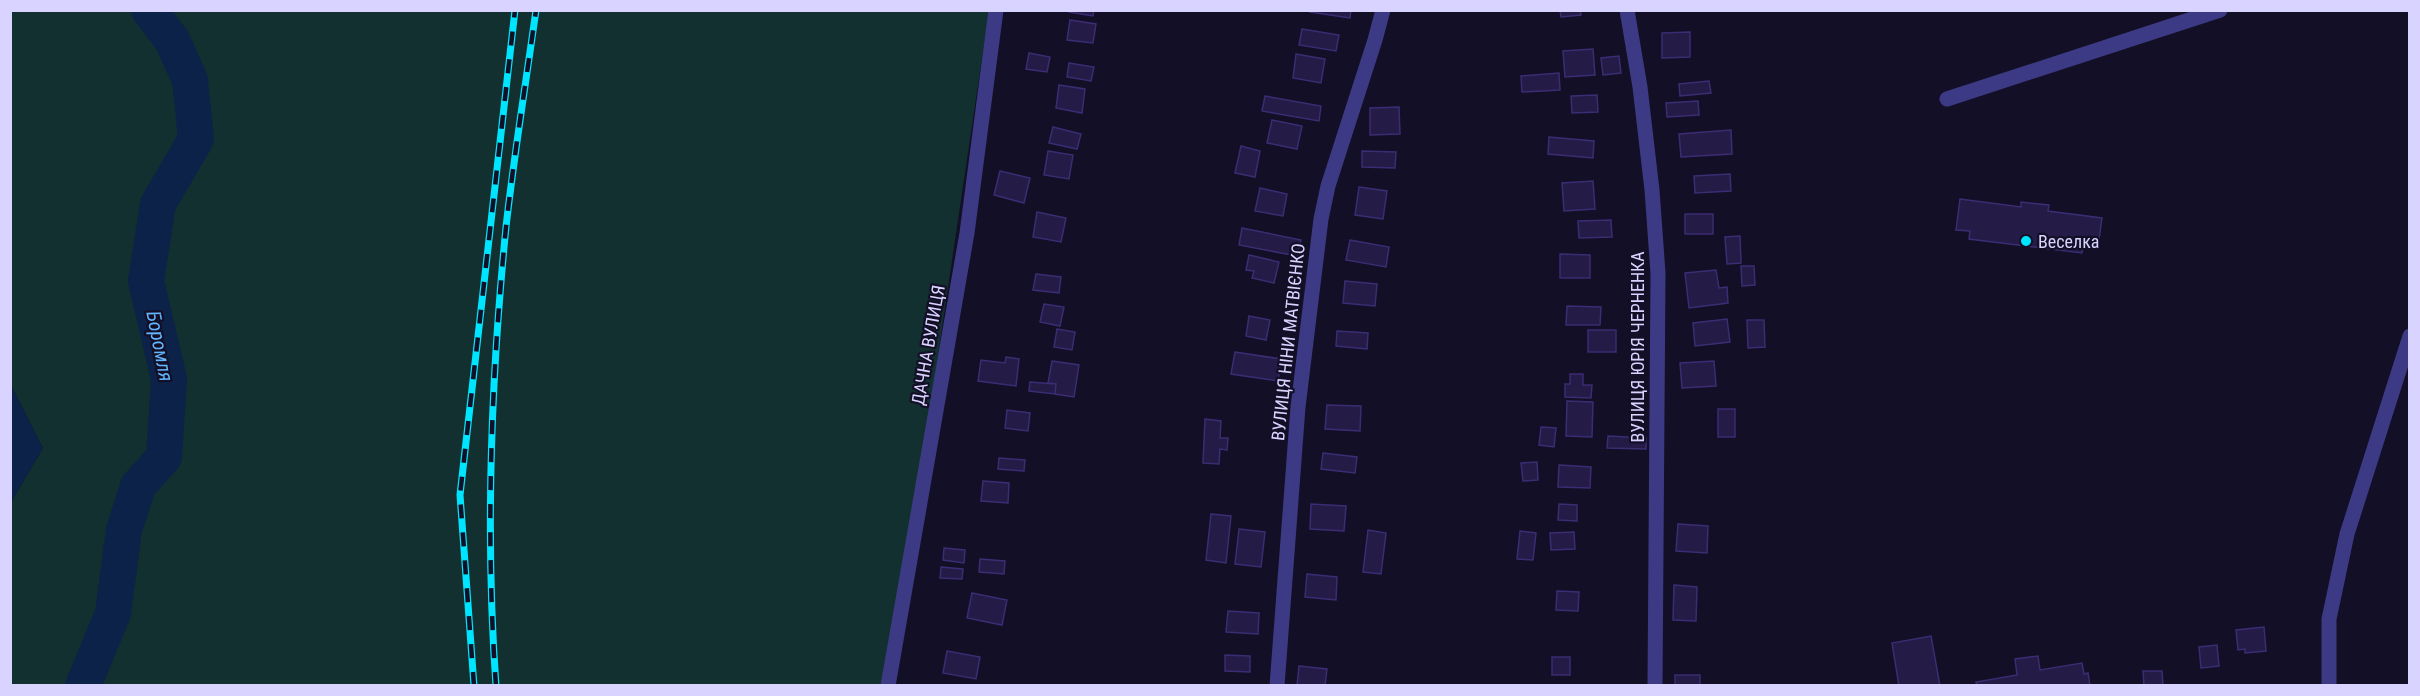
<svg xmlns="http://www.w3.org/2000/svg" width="2420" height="696" font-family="'Roboto Condensed',sans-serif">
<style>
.green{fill:#12302f}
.water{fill:#0c2248}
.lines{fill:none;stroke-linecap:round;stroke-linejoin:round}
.river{stroke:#0c2248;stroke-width:36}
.building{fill:#241b47;stroke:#3b2d73;stroke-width:1.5}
.minor{stroke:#3d3a85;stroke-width:15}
.rail-casing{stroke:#00e5ff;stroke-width:7}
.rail{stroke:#130f26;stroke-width:4.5;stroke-dasharray:14;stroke-linecap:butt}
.poi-dot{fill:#00e5ff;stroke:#130f26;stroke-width:2}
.labels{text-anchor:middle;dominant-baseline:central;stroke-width:4.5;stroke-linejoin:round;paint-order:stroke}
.poi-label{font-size:18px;fill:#d9d4ff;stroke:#130f26;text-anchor:start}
.street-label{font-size:18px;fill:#d9d4ff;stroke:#130f26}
.water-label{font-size:20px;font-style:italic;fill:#62b6ff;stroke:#130f26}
</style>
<rect width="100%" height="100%" fill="#130f26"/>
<!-- green -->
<path class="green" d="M10,11H989L929,416L886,685H11V502L43,448L11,386Z"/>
<!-- water -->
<path class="water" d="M11,386L43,448L11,502Z"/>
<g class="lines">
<!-- river -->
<path class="river" d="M83,686L113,613L124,530L138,486L164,457L169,379L146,281L158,204L196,139L190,80L172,40L149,10"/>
</g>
<!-- building -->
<path class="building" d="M1069,10H1094L1093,16L1069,12Z
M1310,10H1351L1350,18L1310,12Z
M1560,10H1580L1581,15L1561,17Z
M1070,20L1096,24L1093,43L1067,40Z
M1302,29L1339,35L1336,51L1299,45Z
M1690,32V57L1662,58V33Z
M1593,49L1595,75L1565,77L1563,51Z
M1029,53L1050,57L1047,72L1026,69Z
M1296,54L1325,59L1321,83L1293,78Z
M1619,56L1621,73L1603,75L1601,58Z
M1069,63L1094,67L1091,81L1067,77Z
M1559,73L1560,90L1522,92L1521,76Z
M1709,81L1711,93L1680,96L1679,84Z
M1059,85L1085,89L1082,113L1056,108Z
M1597,95L1598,112L1572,113L1571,96Z
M1265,96L1321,106L1319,121L1262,111Z
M1698,101L1699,115L1667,117L1666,103Z
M1399,107L1400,134L1370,135V108Z
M1272,120L1302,126L1297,149L1267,143Z
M1053,127L1081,134L1077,149L1049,143Z
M1731,130L1732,154L1681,157L1679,134Z
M1549,137L1594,141L1593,158L1548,154Z
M1241,146L1260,151L1255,177L1235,173Z
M1048,151L1073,155L1069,179L1044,175Z
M1362,151L1396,152L1395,168L1362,167Z
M1000,171L1030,178L1024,203L994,195Z
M1730,174L1731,191L1695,193L1694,176Z
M1593,181L1595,209L1564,211L1562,183Z
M1359,187L1387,191L1383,219L1355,215Z
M1260,188L1287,194L1283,216L1255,211Z
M1960,199L2021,207V202L2049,205L2048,211L2102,218L2098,247L2083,245L2082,253L1969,239L1970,231L1956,230Z
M1037,212L1066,218L1061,242L1033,237Z
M1685,214H1713V234H1685Z
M1611,220L1612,237L1579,238L1578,221Z
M1242,228L1301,240L1297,256L1239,245Z
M1740,236L1741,263L1727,264L1725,237Z
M1350,240L1389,247L1386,267L1346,260Z
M1560,254L1590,255V278H1560Z
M1249,255L1279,262L1274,283L1252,278L1254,271L1246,270Z
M1741,266H1754L1755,285L1742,286Z
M1716,270L1719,288L1727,287L1728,303L1689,308L1685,273Z
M1036,274L1061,277L1059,293L1033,290Z
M1345,281L1377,284L1375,306L1343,303Z
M1044,304L1064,307L1060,326L1040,322Z
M1567,306L1601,307L1600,325H1566Z
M1249,316L1270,320L1266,340L1246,336Z
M1727,319L1730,342L1695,346L1693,323Z
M1747,320H1764L1765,347L1748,348Z
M1057,329L1075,332L1072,350L1054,347Z
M1588,330H1616V352H1588Z
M1337,331L1368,333L1367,349L1336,346Z
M1235,352L1281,359L1278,381L1231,374Z
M1006,357L1019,359L1016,386L978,381L981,360L1005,363Z
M1052,361L1079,365L1074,397L1055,394L1056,384L1048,383Z
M1714,361L1716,386L1682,388L1680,363Z
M1570,374H1583V385H1592L1591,398L1565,397V384H1570Z
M1030,382L1056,384L1055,394L1029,391Z
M1567,401L1593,402L1592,437L1566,436Z
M1327,405L1361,406L1360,431L1325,429Z
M1718,409H1735V437H1718Z
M1007,410L1030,413L1028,431L1005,428Z
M1205,419L1221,421L1220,438H1228L1227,450L1220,449L1219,464L1203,463Z
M1541,427L1556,428L1554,447L1539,445Z
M1608,436L1646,438V449L1607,448Z
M1323,453L1357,457L1355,473L1321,469Z
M999,458L1025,460L1024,471L998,469Z
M1537,462L1538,480L1523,481L1521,463Z
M1559,465L1591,467L1590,488L1558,487Z
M983,481L1009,483L1008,503L981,501Z
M1311,504L1346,506L1344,531L1310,529Z
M1559,504L1577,505V521L1558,520Z
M1211,514L1231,516L1226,563L1206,560Z
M1678,524L1708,526L1707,553L1676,551Z
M1239,529L1265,532L1261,567L1235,564Z
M1368,530L1386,533L1381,574L1363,572Z
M1520,531L1536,533L1533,560L1517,559Z
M1574,532L1575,549L1551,550L1550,533Z
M944,548L965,550L964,563L943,560Z
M980,559L1005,561L1004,574L979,572Z
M941,567L963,569L962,579L940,578Z
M1307,574L1337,577L1336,600L1305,597Z
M1674,585L1697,587L1696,621L1673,620Z
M1557,591L1579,592L1578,611L1556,610Z
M972,593L1007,600L1002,625L967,618Z
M1228,611L1259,613L1258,634L1226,632Z
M2264,627L2266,651L2245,653V649L2238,650L2236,630Z
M1931,636L1940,686H1899L1892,643Z
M2217,645L2219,666L2201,668L2199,647Z
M947,651L980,657L976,679L943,673Z
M1225,655L1250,656V672L1225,671Z
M2038,656L2040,670L2082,663L2084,674L2088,673L2090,686H1977L1976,682L2017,675L2015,659Z
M1552,657H1570V675H1552Z
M1299,666L1327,669L1325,686H1297Z
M2143,671H2162L2163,686H2144Z
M1675,675H1700V686H1675Z"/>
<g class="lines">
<!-- minor -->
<path class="minor" d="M1627,10L1640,87L1652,190L1658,273L1655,686
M1947,99L2220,10
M888,686L967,233L996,10
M1277,686L1298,407L1321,219L1328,186L1375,40L1383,10
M2329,686V619L2347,534L2410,336"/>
<!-- rail casing -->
<g class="rail-casing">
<path id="rail" d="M474,686L460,495L515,10
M496,686C485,534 491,378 506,227C514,155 526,82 536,10"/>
</g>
<!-- rail -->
<use href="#rail" class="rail"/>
</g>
<!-- markers -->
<circle class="poi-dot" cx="2026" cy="241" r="6"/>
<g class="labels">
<!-- poi labels -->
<g class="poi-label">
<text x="2038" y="241">Веселка</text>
</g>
<!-- street labels -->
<g class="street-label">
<text transform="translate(1288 342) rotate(-84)">ВУЛИЦЯ НІНИ МАТВІЄНКО</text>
<text transform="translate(928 345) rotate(-80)">ДАЧНА ВУЛИЦЯ</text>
<text transform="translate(1637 347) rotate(-90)">ВУЛИЦЯ ЮРІЯ ЧЕРНЕНКА</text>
</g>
<!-- water labels -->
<g class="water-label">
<text transform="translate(160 346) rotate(79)">Боромля</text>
</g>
</g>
<!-- border -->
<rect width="2420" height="696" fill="none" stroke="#d9d4ff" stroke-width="24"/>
</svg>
